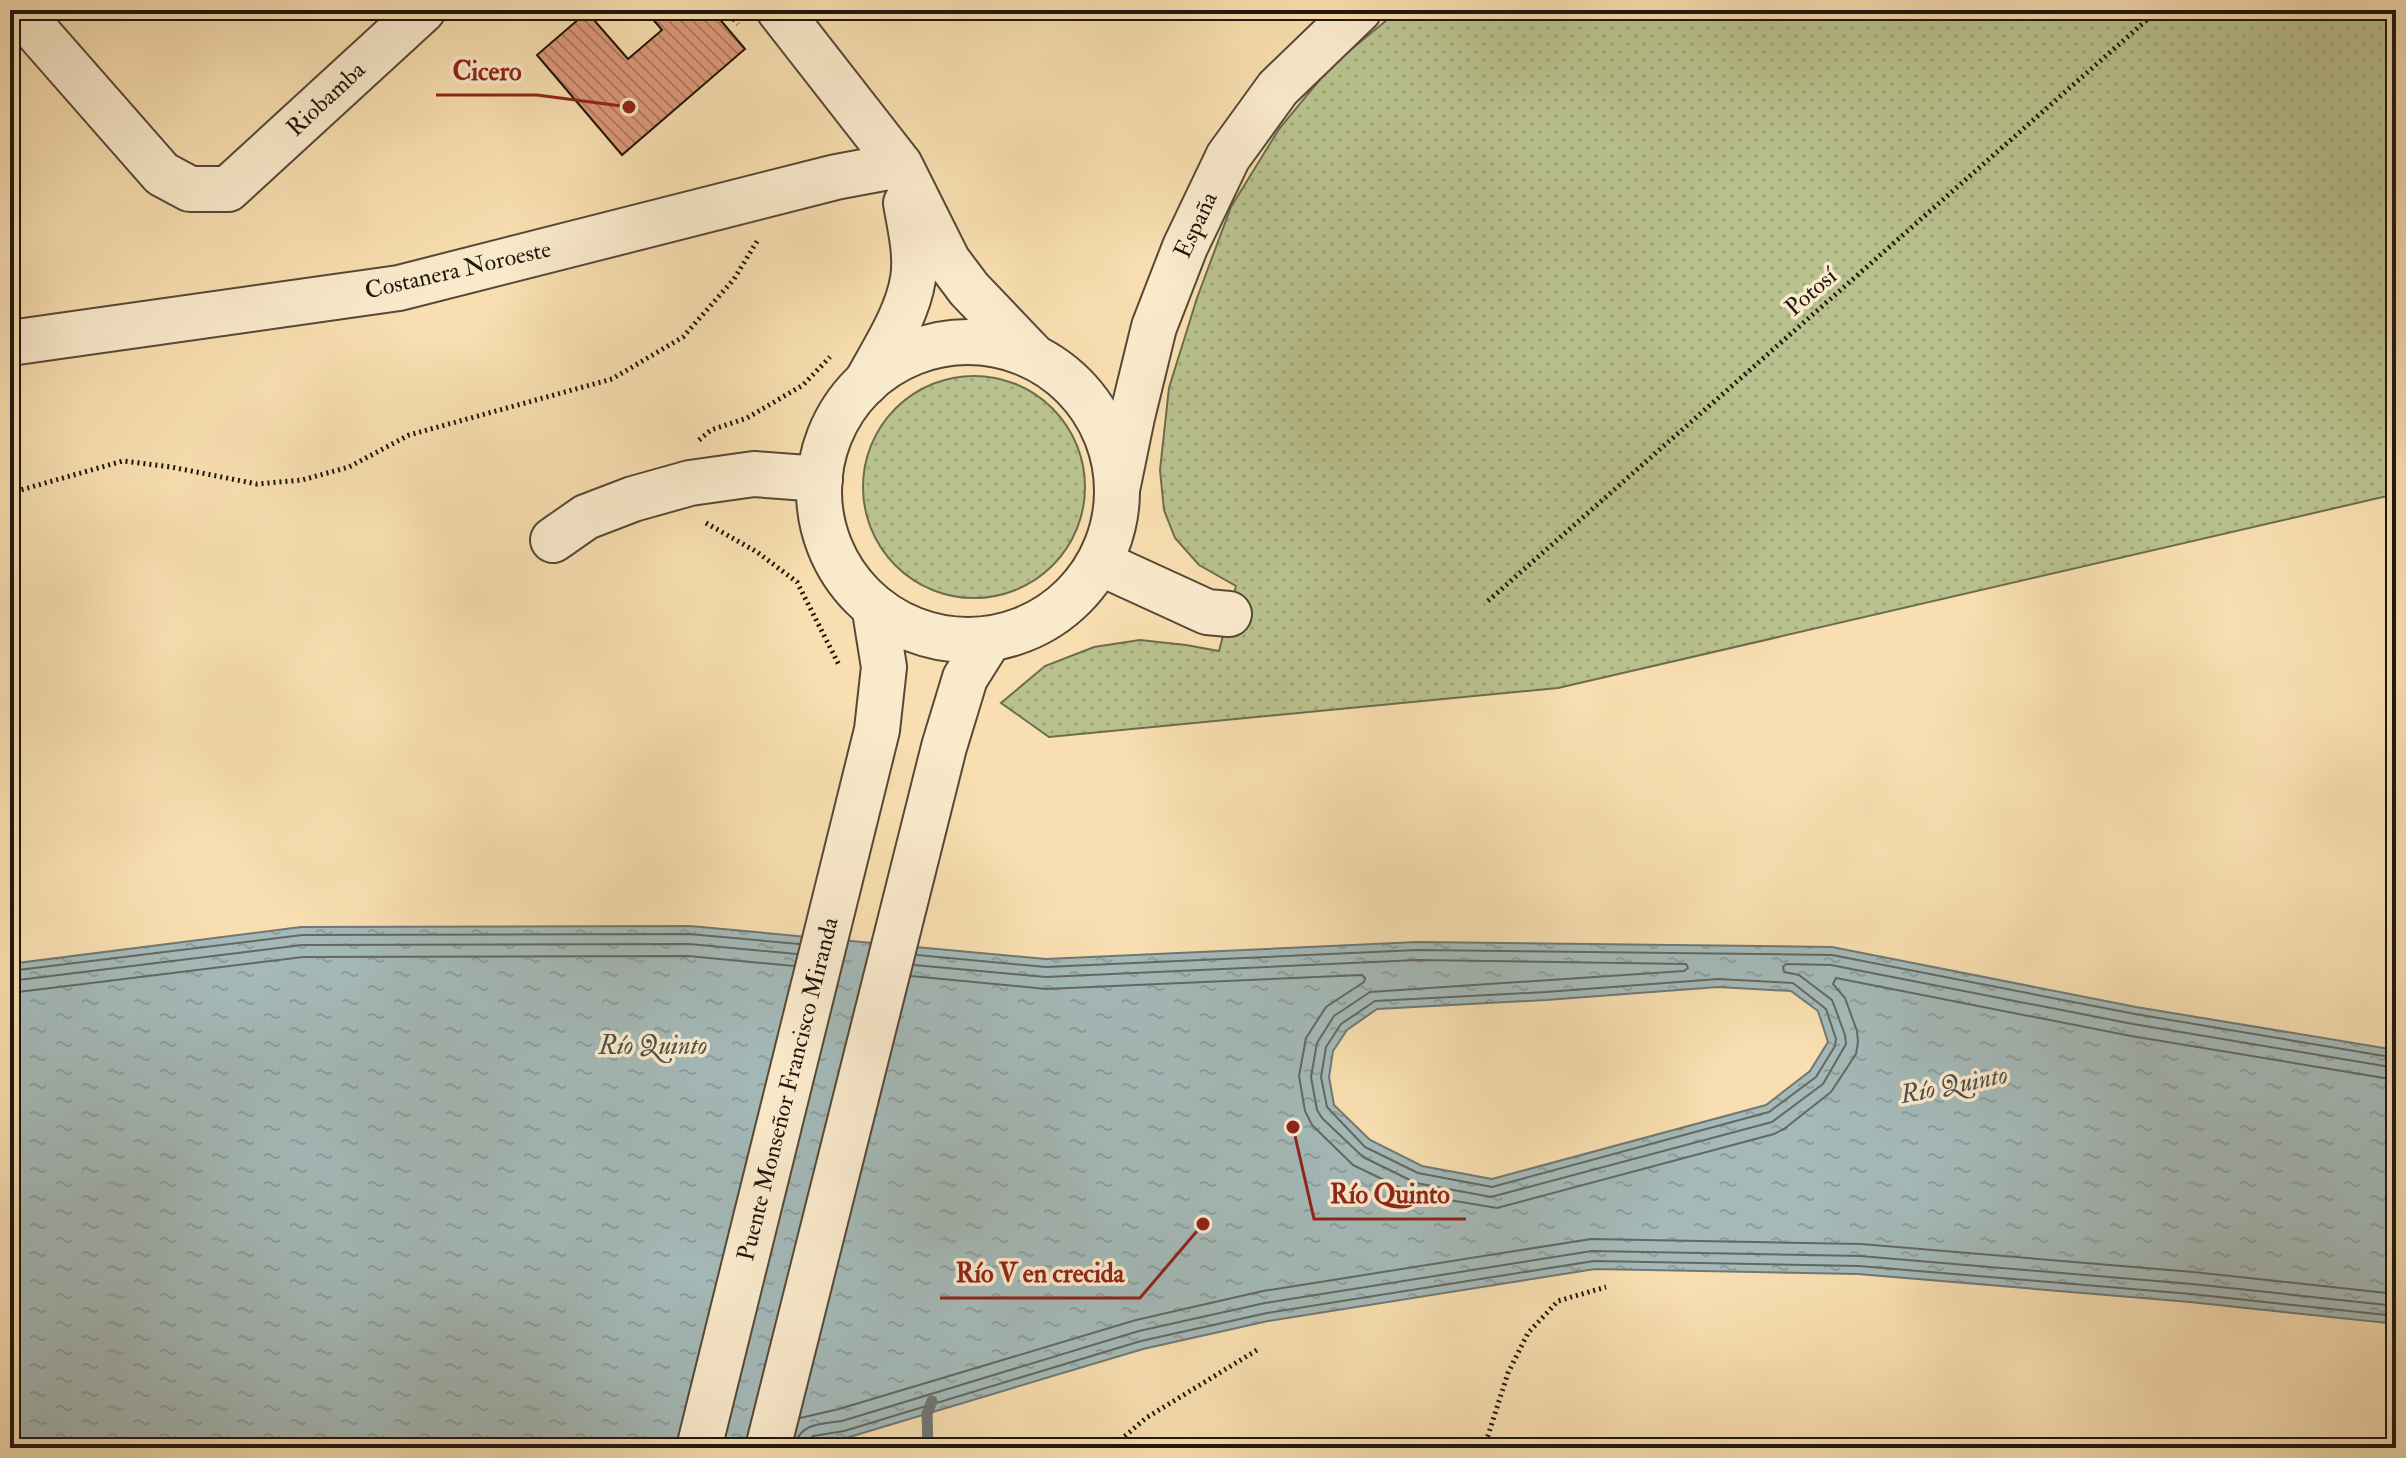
<svg xmlns="http://www.w3.org/2000/svg" width="2406" height="1458" font-family="'IM FELL Double Pica',serif">
<style>
.grass{fill:url(#grass-dots);stroke:#6c6c4e;stroke-width:2}
.water{fill:url(#water-ripples);stroke:#6f7874;stroke-width:2;fill-rule:evenodd}
.lines{fill:none;stroke-linecap:round;stroke-linejoin:round}
.shore{stroke:#626862;stroke-width:2}
.stream{stroke:#6f7874;stroke-width:11}
.building{fill:url(#building-back-hatch);stroke:#1f170d;stroke-width:2}
.minor-casing{stroke:#554936;stroke-width:48}
.tertiary-casing{stroke:#554936;stroke-width:48}
.path{stroke:#1f170d;stroke-width:5;stroke-dasharray:2 4;stroke-linecap:butt}
.minor{stroke:#faeacc;stroke-width:44}
.tertiary{stroke:#faeacc;stroke-width:44}
.labels{text-anchor:middle;dominant-baseline:central;stroke-width:7;stroke-linejoin:round;paint-order:stroke}
.street-label{font-size:24px;fill:#1f170d;stroke:#faeacc}
.water-label{font-size:26px;font-style:italic;fill:#4e5049;stroke:#faeacc}
.leader{fill:none;stroke:#8f2418;stroke-width:3}
.callout-dot{fill:#8f2418;stroke:#faeacc;stroke-width:3}
.callout-label{font-size:26px;text-anchor:middle;font-weight:bold;fill:#8f2418;stroke:#faeacc;stroke-width:7;stroke-linejoin:round;paint-order:stroke}
</style>
<defs>
<pattern id="grass-dots" width="8" height="8" patternUnits="userSpaceOnUse" patternTransform="scale(2)"><rect width="8" height="8" fill="#b9c28e"/><path d="M2 2h.1M6 6h.1" fill="none" stroke="#9fa679" stroke-width="1.8" stroke-linecap="round"/></pattern>
<pattern id="water-ripples" width="26" height="14" patternUnits="userSpaceOnUse" patternTransform="scale(2)"><rect width="26" height="14" fill="#a4b9b8"/><path d="M2 4q2-2 4 0t4 0M15 11q2-2 4 0t4 0" fill="none" stroke="#8d9e9d"/></pattern>
<pattern id="building-back-hatch" width="6" height="6" patternUnits="userSpaceOnUse" patternTransform="scale(2)"><rect width="6" height="6" fill="#dd9979"/><path d="M-1 5l2 2M0 0l6 6M5-1l2 2" fill="none" stroke="#b37c62"/></pattern>
</defs>
<rect width="100%" height="100%" fill="#f8deb0"/>
<filter id="stains"><feTurbulence type="fractalNoise" baseFrequency=".0025" numOctaves="4"/><feColorMatrix values="0 0 0 0 .2 0 0 0 0 .09 0 0 0 0 .02 0 0 0 .5 -.17"/></filter>
<radialGradient id="worn" r=".72"><stop offset=".6" stop-color="#630" stop-opacity="0"/><stop offset="1" stop-color="#630" stop-opacity=".3"/></radialGradient>
<!-- grass -->
<path class="grass" d="M1399,10H2396V494L1558,688L1049,737L1001,703L1045,666L1094,647L1140,640L1186,645L1219,651L1236,586L1199,565L1175,538L1164,510L1160,470L1169,388L1197,298L1231,207L1279,129L1331,66Z
M863 487a111 111 0 1 1 222 0a111 111 0 1 1-222 0Z"/>
<!-- water -->
<path class="water" d="M690,926L1046,959L1417,942L1832,947L2136,1007L2396,1050V1324L2190,1302L1858,1274L1595,1269L1268,1321L1143,1349L846,1438L793,1448H10V964L301,927ZM1718,987L1791,991L1818,1011L1828,1042L1810,1071L1766,1105L1492,1179L1422,1166L1370,1140L1334,1105L1329,1077L1333,1051L1347,1030L1377,1009L1546,1000Z"/>
<g class="lines">
<!-- shore -->
<path class="shore" d="M917,955L1046,967L1417,950L1832,955L2135,1014L2396,1058
M914,965L1046,977L1417,960L1686,964L1688,968L1684,971L1370,992L1334,1016L1317,1043L1311,1077L1317,1110L1322,1118L1363,1157L1416,1183L1491,1197L1772,1122L1823,1084L1846,1044L1845,1035L1832,1000L1799,975L1784,972L1783,967L1786,964L1831,965L2133,1024L2396,1068
M10,971L302,935L689,934L799,944
M911,976L1046,989L1362,975L1365,978L1364,982L1326,1007L1306,1038L1299,1076L1305,1111L1312,1125L1353,1165L1413,1194L1497,1208L1774,1134L1784,1129L1831,1092L1856,1054L1858,1042L1857,1031L1845,998L1833,984L1836,978L2131,1036L2396,1080
M1718,979L1793,983L1826,1009L1836,1039L1835,1046L1816,1077L1769,1112L1492,1187L1418,1173L1365,1147L1327,1107L1321,1077L1326,1047L1341,1024L1375,1001L1546,992Z
M10,981L302,945L689,944L797,954
M10,993L303,957L688,956L794,966
M800,1418L839,1409L1136,1320L1263,1291L1591,1239L1861,1244L2193,1272L2396,1294
M795,1448C797,1423 822,1424 842,1421L1139,1331L1265,1303L1592,1251L1860,1256L2192,1284L2396,1306
M805,1448L807,1441L813,1436L844,1431L1141,1341L1267,1313L1594,1261L1859,1266L2191,1294L2396,1316"/>
<!-- stream -->
<path class="stream" d="M928,1448L927,1414L932,1401"/>
</g>
<!-- building -->
<path class="building" d="M645,10H712L745,49L622,155L537,55L587,12L628,59L662,30Z"/>
<g class="lines">
<!-- minor casing -->
<g class="minor-casing">
<path id="minor" d="M18,10L162,174L190,189H228L423,10
M779,10L900,165L948,261L969,289L1031,354
M10,343L399,288L836,177L900,165
M866,383C883,351 907,316 913,279C917,254 910,227 906,203
M1118,485L1132,417L1154,327L1185,247L1228,157L1278,88L1359,10
M553,540L586,517L633,499L690,483L754,474L820,479
M1100,563L1207,612L1229,614"/>
</g>
<!-- tertiary casing -->
<g class="tertiary-casing">
<path id="tertiary" d="M819 491a149 149 0 1 1 298 0a149 149 0 1 1-298 0Z
M699,1448L877,730L884,667L875,611
M768,1448L944,747L965,678L989,640"/>
</g>
<!-- path -->
<path class="path" d="M726,10L738,24
M464,18L472,10
M699,440L711,430L747,418L803,385L830,357
M10,493L123,461L171,467L257,484L302,480L349,467L409,435L612,379L683,337L734,279L759,238
M706,523L757,552L797,582L840,667
M1488,601L2158,10
M1111,1448L1146,1418L1257,1350
M1484,1448L1508,1373L1528,1333L1558,1301L1606,1287"/>
<!-- minor -->
<use href="#minor" class="minor"/>
<!-- tertiary -->
<use href="#tertiary" class="tertiary"/>
</g>
<g class="labels">
<!-- street labels -->
<g class="street-label">
<text transform="translate(326 99) rotate(-43)">Riobamba</text>
<text transform="translate(1196 225) rotate(-65)">España</text>
<text transform="translate(458 270) rotate(-13)">Costanera Noroeste</text>
<text transform="translate(1811 292) rotate(-41)">Potosí</text>
<text transform="translate(788 1089) rotate(-76)">Puente Monseñor Francisco Miranda</text>
</g>
<!-- water labels -->
<g class="water-label">
<text x="653" y="1046">Río Quinto</text>
<text transform="translate(1954 1085) rotate(-11)">Río Quinto</text>
</g>
</g>
<!-- callouts -->
<path class="leader" d="M629 107L537 95H436M1293 1127L1314 1219H1466M1203 1224L1140 1298H940"/>
<g class="callout-dot">
<circle cx="629" cy="107" r="8"/>
<circle cx="1293" cy="1127" r="8"/>
<circle cx="1203" cy="1224" r="8"/>
</g>
<g class="callout-label">
<text x="487" y="80">Cicero</text>
<text x="1390" y="1203">Río Quinto</text>
<text x="1040" y="1282">Río V en crecida</text>
</g>
<!-- margin -->
<rect width="2406" height="1458" fill="none" stroke="#f8deb0" stroke-width="40"/>
<rect x="12" y="12" width="2382" height="1434" fill="none" stroke="#1f170d" stroke-width="4"/>
<rect x="20" y="20" width="2366" height="1418" fill="none" stroke="#1f170d" stroke-width="2"/>
<rect width="100%" height="100%" filter="url(#stains)"/>
<rect width="100%" height="100%" fill="url(#worn)"/>
</svg>
